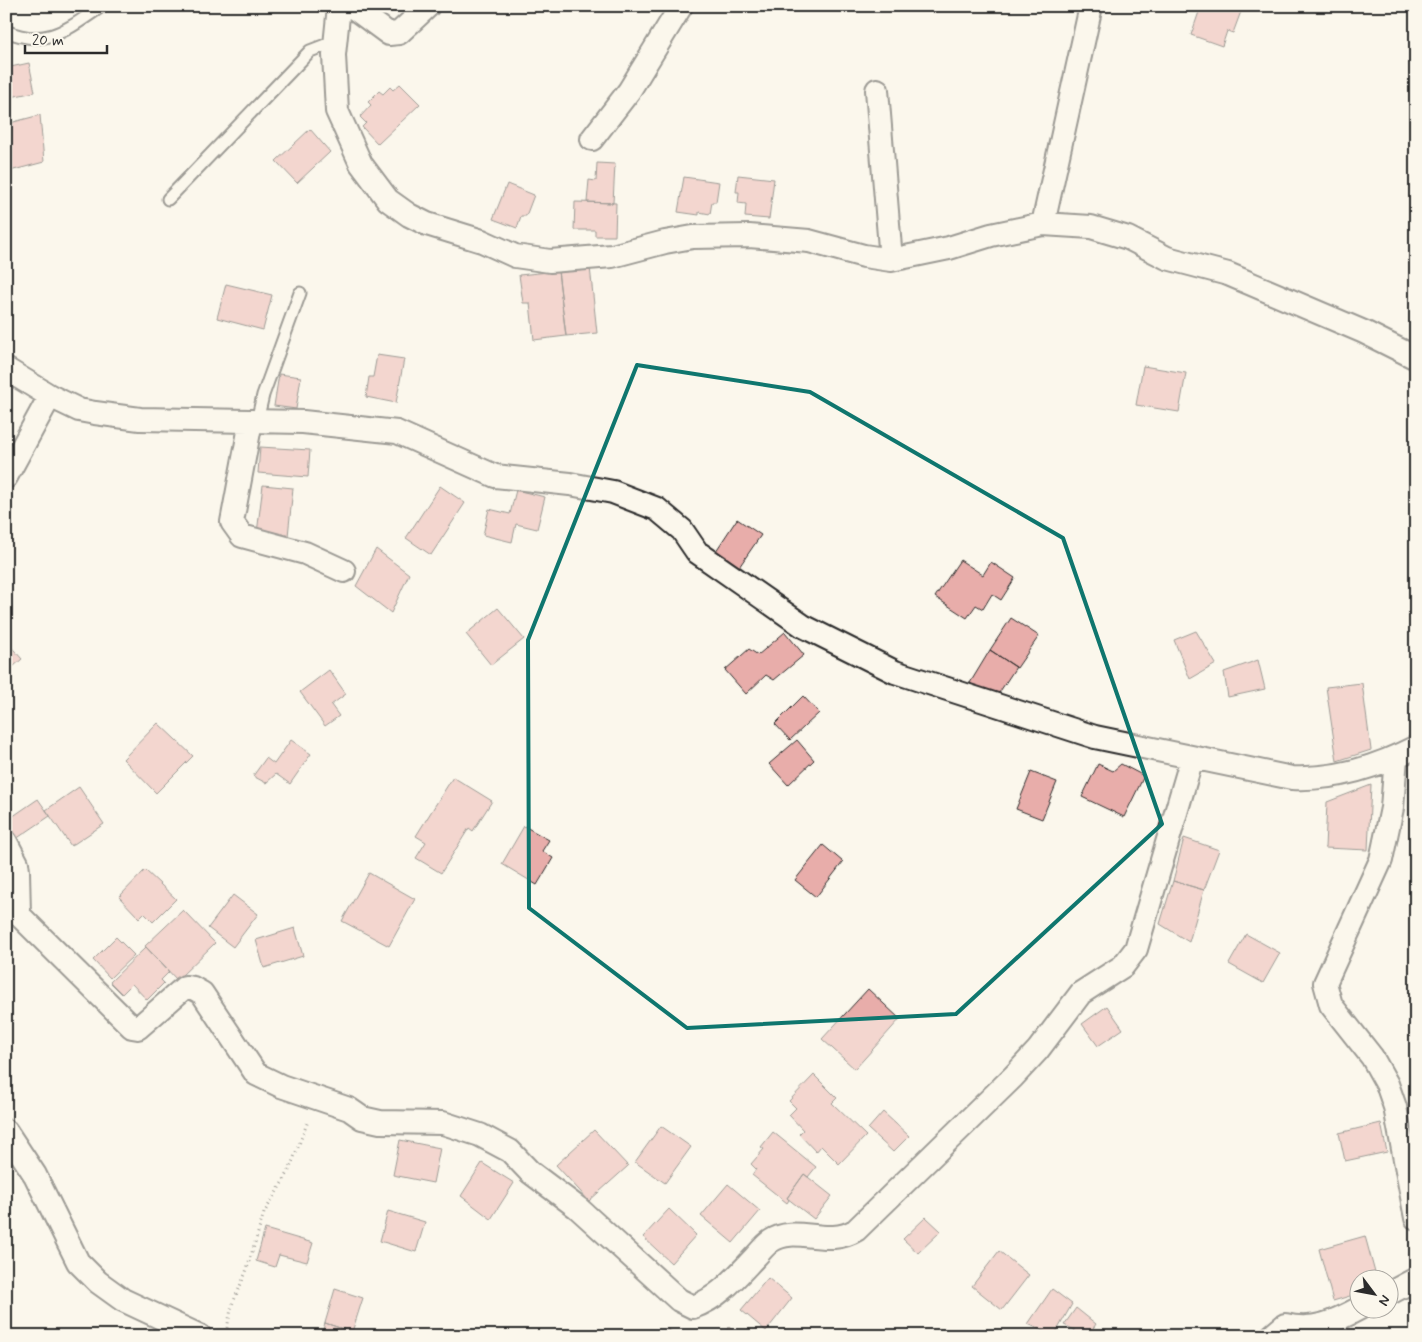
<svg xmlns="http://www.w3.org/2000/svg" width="1422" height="1342" font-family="Mynerve,sans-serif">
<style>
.building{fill:#e8adaa;stroke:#2b2b2b}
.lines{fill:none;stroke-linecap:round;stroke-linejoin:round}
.service-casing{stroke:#2b2b2b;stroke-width:15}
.minor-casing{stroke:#2b2b2b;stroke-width:26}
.path{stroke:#2b2b2b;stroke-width:3;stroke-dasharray:1 4;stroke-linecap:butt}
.service{stroke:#fbf7ec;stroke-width:11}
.minor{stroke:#fbf7ec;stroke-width:22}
.marked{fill:none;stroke:#0f766e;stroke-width:4;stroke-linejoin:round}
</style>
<rect width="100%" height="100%" fill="#fbf7ec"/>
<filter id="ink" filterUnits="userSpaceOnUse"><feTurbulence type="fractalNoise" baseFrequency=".02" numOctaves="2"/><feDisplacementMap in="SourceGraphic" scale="10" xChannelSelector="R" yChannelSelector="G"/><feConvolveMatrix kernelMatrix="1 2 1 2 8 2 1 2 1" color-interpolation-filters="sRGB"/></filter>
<g filter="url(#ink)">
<!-- building -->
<path class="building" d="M1201,6H1243L1233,33L1227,31L1222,46L1191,35Z
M29,63L35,92L6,98V68Z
M400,84L420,104L378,144L362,127L366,123L360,117L371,105L368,102L379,91L383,94L390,87L393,90Z
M40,115L44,162L10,171L6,156V124Z
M310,129L330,152L297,183L276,161Z
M597,163L615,164L613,203L587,202L589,180L596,181Z
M738,175L774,179L769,219L745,217L746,204L738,203L739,192H736Z
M684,177L719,182L716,202H712L710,214L699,212V215L678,212Z
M507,184L534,195L526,216H521L517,228L493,219Z
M575,202L616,203L615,236H595V230H574Z
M590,267L597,333L566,336L558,271Z
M558,271L566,336L534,340L530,303H523L519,275Z
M226,284L272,295L263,330L217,318Z
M377,355L404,359L396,403L366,397L369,377H373Z
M1143,366L1186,373L1179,412L1136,405Z
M279,374L301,377L296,409L274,406Z
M260,447L310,450L308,477L258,473Z
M263,485L293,488L288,536L257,533Z
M440,486L465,503L431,555L406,538Z
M516,490L545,497L537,529L516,524L512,542L483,535L489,509L510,514Z
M737,519L761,535L735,573L712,557Z
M376,549L409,574L391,613L356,586Z
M960,560L983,575L991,562L1015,578L1001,600L992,594L983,609L976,605L967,618L935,597Z
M498,608L524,639L491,665L466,634Z
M1011,618L1039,636L1017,668L990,650Z
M1196,631L1216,664L1190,679L1174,640Z
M785,632L804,655L774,680L766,675L746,694L725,670L749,649L758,655Z
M6,641L22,659L6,673Z
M990,650L1016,667L995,699L970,683Z
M1258,660L1265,689L1228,697L1224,672Z
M329,670L346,694L331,705L339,716L325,726L300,692Z
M1362,683L1371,750L1337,761L1326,687Z
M803,696L819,713L790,740L775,724Z
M158,723L193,756L156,793L123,759Z
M291,740L311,754L290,784L276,774L266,783L253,776L266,758L274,764Z
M797,740L814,760L788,785L769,764Z
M1098,764L1113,771L1121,764L1144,776L1124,817L1082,797Z
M1031,772L1057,782L1042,819L1016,809Z
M453,777L492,801L473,831L469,828L441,873L416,858L426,842L416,836Z
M1371,785L1368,850L1325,848L1327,802Z
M79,787L104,824L71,846L46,810Z
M38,799L50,816L16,839L6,825V821Z
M524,826L549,840L542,851L553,858L537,885L502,864Z
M1184,838L1219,850L1204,890L1173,881Z
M823,845L843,862L816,897L795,880Z
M145,870L176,899L153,922L144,913L139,918L119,897Z
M369,873L415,899L389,946L342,921Z
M1173,881L1204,890L1189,942L1160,924Z
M233,895L258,914L233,947L208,928Z
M183,910L215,943L177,980L145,946Z
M295,928L303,956L264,968L256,940Z
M1246,934L1280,953L1263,983L1229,964Z
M116,937L134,955L110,978L93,960Z
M146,947L169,972L161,980L164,983L147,1000L132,984L122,994L110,982Z
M868,989L900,1019L855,1069L822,1039Z
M1107,1006L1123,1029L1098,1046L1082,1024Z
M814,1075L837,1098L832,1103L866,1136L839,1164L821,1146L816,1152L799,1134L803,1130L789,1115L796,1108L789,1101Z
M883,1112L909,1136L893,1152L868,1129Z
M1381,1123L1387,1152L1345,1161L1339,1133Z
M661,1126L691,1147L665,1183L635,1162Z
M594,1130L628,1166L589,1201L556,1165Z
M773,1132L816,1167L808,1177L804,1174L787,1198L789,1200L787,1203L752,1175L756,1169L751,1164L764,1149L761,1147Z
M400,1140L440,1148L433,1183L393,1175Z
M482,1163L514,1183L491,1219L461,1196Z
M804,1174L832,1196L814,1219L787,1198Z
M728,1184L760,1211L733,1243L701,1216Z
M669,1209L696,1235L671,1263L643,1237Z
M388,1211L425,1222L416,1252L380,1241Z
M926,1217L941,1231L918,1253L903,1239Z
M265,1229L313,1243L307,1262L279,1255L275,1267L256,1261Z
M1365,1236L1377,1280H1360V1293L1333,1301L1319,1249Z
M999,1251L1029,1275L1002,1310L972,1286Z
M768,1278L792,1298L766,1331L741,1310Z
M335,1289L363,1298L352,1332L325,1323Z
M1052,1289L1072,1304L1054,1336L1028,1324Z
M1076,1308L1096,1324L1088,1336H1071L1075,1330L1064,1325Z
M325,1323L352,1332L351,1336H321Z
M729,1327L739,1336H722Z
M668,1329L676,1336H662Z"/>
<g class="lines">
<!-- service casing -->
<g class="service-casing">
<path id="service" d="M6,31C47,49 69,28 102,6
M168,199L310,51L336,41
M257,421L263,395L300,293"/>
</g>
<!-- minor casing -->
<g class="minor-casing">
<path id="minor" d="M339,6L334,55L337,111L361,164L388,200L409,215L427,224L482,241L515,256L550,261L612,256L665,242L693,237L749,236L809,241L864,256L891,260L949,248L991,235L1043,224L1091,227L1128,238L1167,258L1228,274L1364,332L1416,358
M351,6L389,34L399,33L428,6
M877,90L891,260
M592,139L629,91L681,6
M1043,224L1091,6
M6,369L50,396L79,410L95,413L140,419L303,422L397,432L495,476L570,484L613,492L657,509L682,530L697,552L803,626L895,672L1095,737L1292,778C1336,780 1377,767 1416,747
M251,421L232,522L242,536L305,553L344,571
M6,477L50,396
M1396,757L1392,808L1381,860L1325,983L1331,1005L1372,1057L1387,1084L1395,1107L1416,1218
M6,842L17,863L18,871L19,915L132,1027L138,1028L185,987L193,988L202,993L256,1074L281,1086L349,1109L362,1118L380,1122L443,1123L480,1135L510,1151L530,1172L578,1208L679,1300L693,1307C719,1298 736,1277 755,1257C760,1252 765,1245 771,1241C796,1224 827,1248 856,1230L1013,1077L1038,1050L1081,993L1123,966L1136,949L1192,758
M6,1131L35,1175L78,1262L98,1282L123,1300L200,1336
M1390,1293L1416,1279
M1272,1336L1285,1325C1314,1332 1334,1322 1360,1308"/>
</g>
<!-- path -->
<path class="path" d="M226,1333L232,1305L246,1272L264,1213L288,1173L308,1121"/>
<!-- service -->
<use href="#service" class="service"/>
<!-- minor -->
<use href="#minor" class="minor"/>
</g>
</g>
<!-- marked area -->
<path d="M0 0H1422V1342H0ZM637,365L810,392L1063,538L1162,824L956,1014L687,1028L529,908L528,640Z" fill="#fbf7ec" fill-opacity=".55" fill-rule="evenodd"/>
<path class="marked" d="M637,365L810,392L1063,538L1162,824L956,1014L687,1028L529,908L528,640Z"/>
<!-- margin -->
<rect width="1422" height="1342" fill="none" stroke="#fbf7ec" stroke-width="25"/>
<rect x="12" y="12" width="1397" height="1317" fill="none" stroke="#2b2b2b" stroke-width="2" filter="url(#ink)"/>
<!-- north arrow -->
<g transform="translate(1374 1294) rotate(122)"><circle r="24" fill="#fbf7ec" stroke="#a8a59f"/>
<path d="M0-4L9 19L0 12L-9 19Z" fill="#2b2b2b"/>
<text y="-8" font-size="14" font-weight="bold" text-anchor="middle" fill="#2b2b2b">N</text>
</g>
<!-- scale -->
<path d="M25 45v8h82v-8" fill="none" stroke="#2b2b2b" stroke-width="2.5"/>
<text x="32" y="45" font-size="15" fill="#2b2b2b" stroke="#fbf7ec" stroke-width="4" paint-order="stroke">20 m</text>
</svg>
